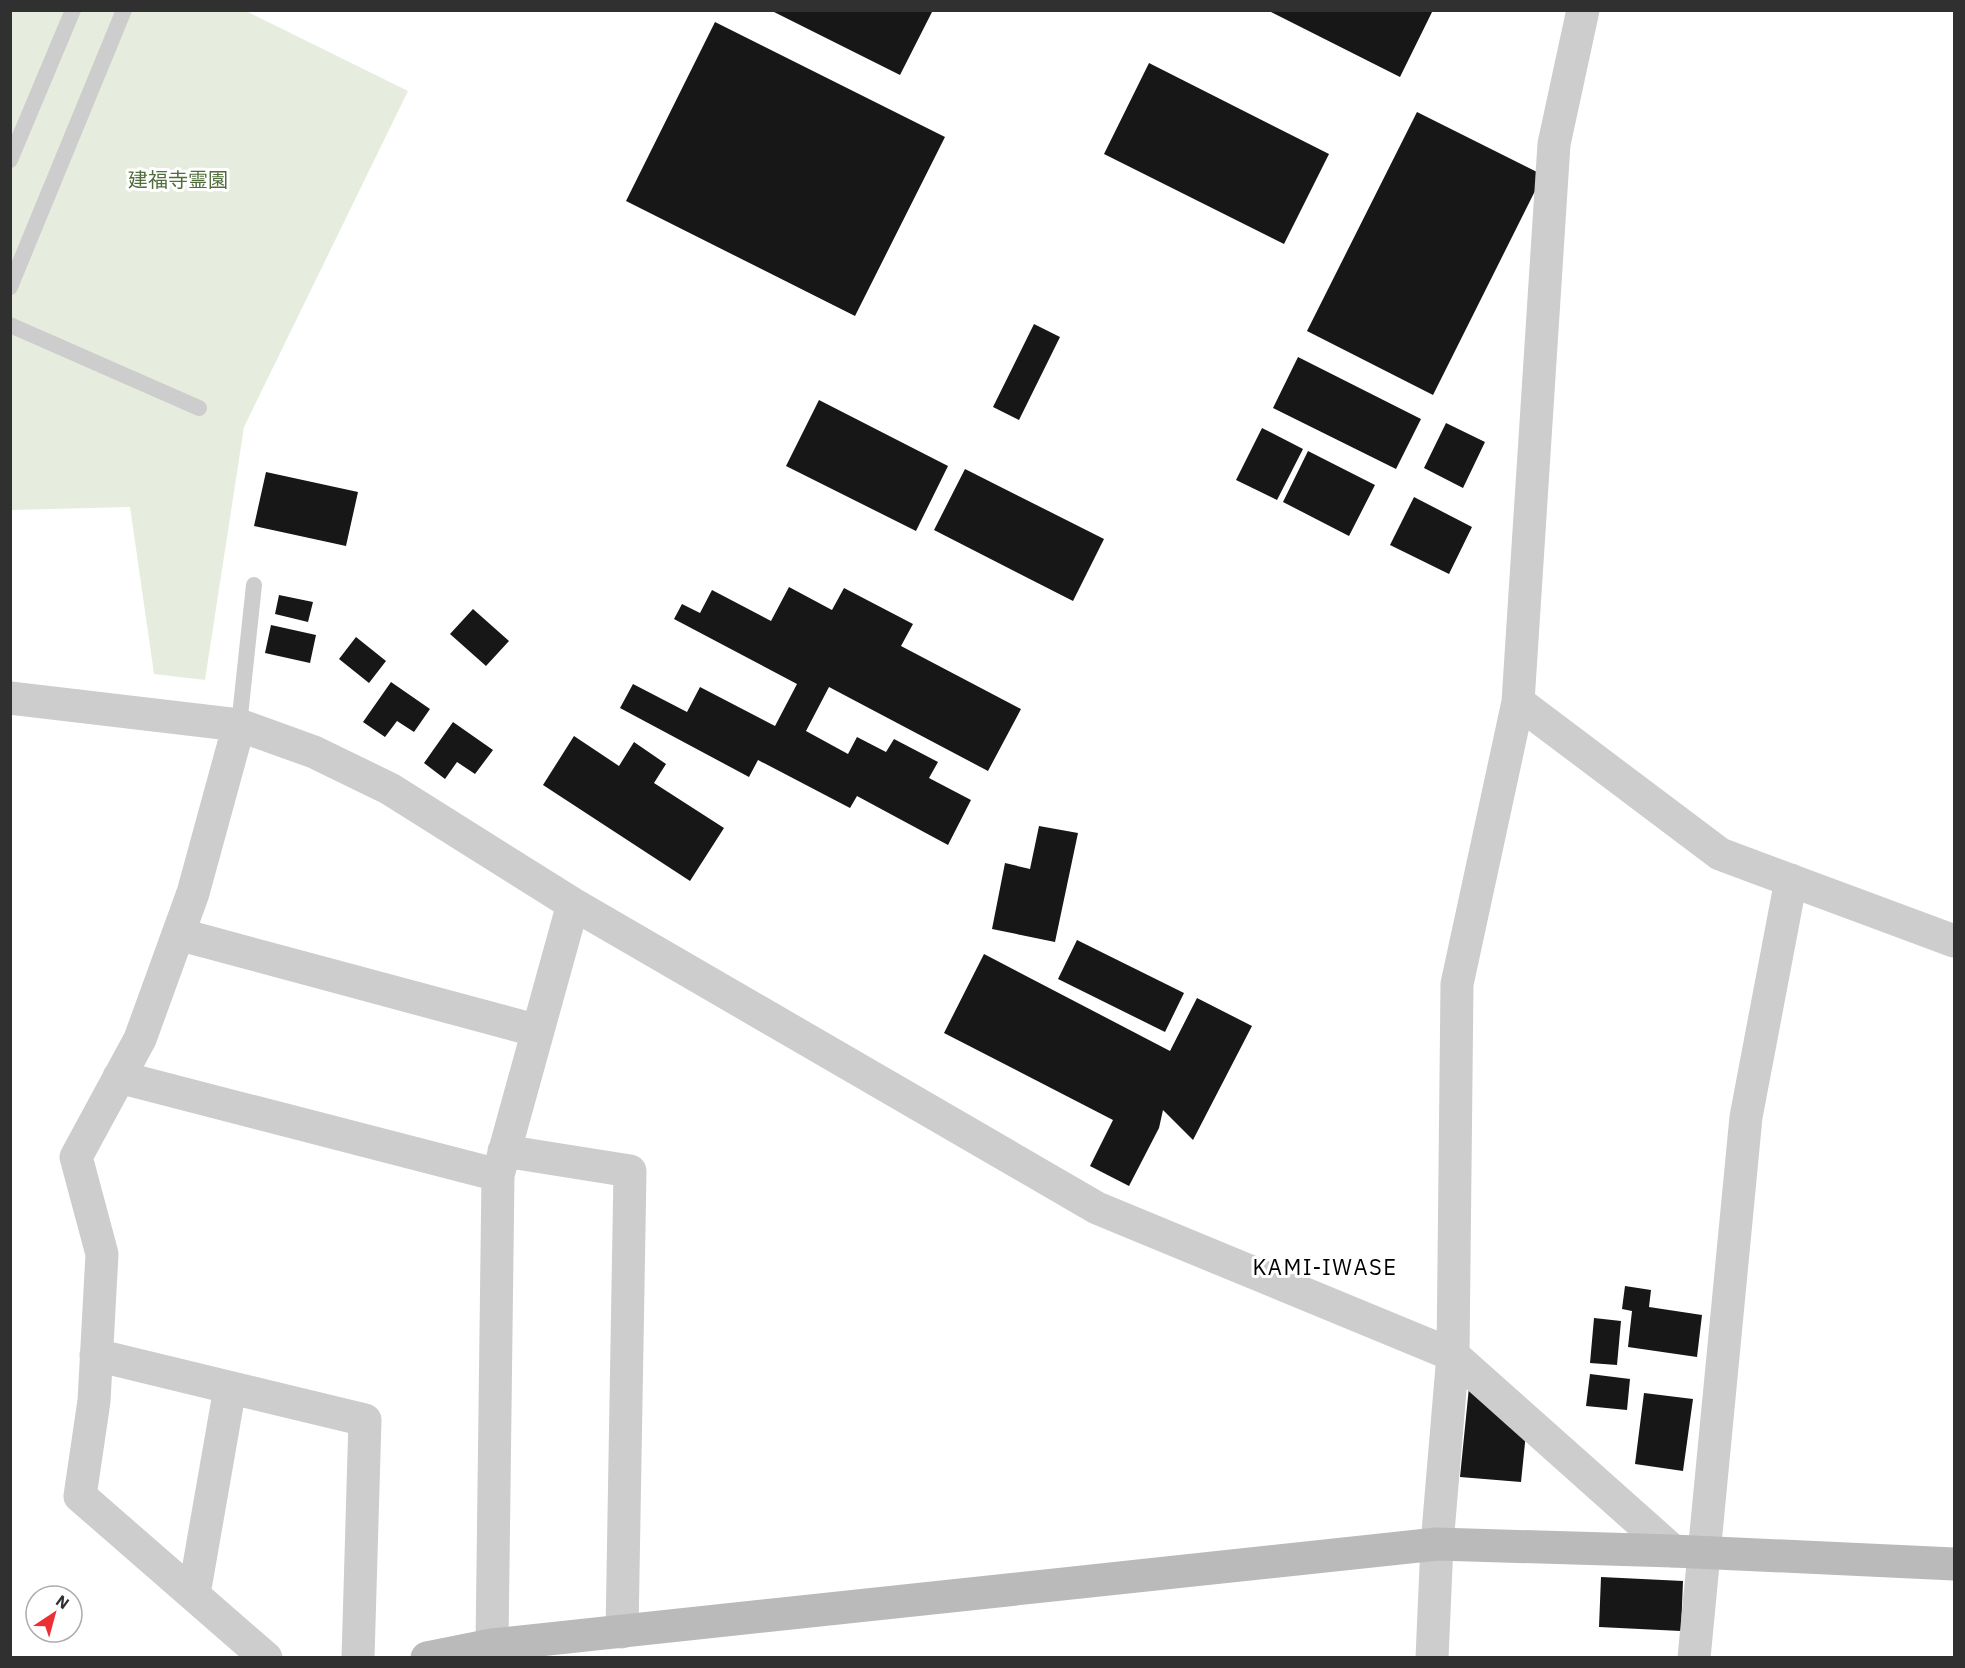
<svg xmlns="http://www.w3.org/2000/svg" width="1965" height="1668" font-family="'IBM Plex Sans','Noto Sans JP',sans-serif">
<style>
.green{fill:#e6edde}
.building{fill:#171717}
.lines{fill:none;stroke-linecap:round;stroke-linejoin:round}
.lane{stroke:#cdcdcd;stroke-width:16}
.street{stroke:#cdcdcd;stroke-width:33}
.secondary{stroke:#bababa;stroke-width:33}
.labels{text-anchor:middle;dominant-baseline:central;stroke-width:6;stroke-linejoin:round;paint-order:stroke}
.park-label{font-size:20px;fill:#516e3c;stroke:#fff}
.quarter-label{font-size:22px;letter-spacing:1.5px;fill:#000;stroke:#fff}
</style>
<rect width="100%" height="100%" fill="#fff"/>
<!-- green -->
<path class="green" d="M10,11H246L408,91L244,427L205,680L154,674L130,507L11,510Z"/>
<!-- building -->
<path class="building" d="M770,10H933L900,75Z
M1267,10H1433L1400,77Z
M715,22L945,137L855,316L626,201Z
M1149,63L1329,154L1284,244L1104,154Z
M1417,112L1543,175L1433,395L1307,331Z
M1034,324L1060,337L1019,420L993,407Z
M1298,357L1421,419L1396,469L1273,408Z
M819,400L948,466L916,531L786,466Z
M1446,423L1485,442L1463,488L1424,468Z
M1262,428L1303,449L1277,500L1236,480Z
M1308,451L1375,485L1349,536L1283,502Z
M965,469L1104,539L1073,601L934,530Z
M266,472L358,492L346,546L254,526Z
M1414,497L1472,527L1449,574L1390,545Z
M789,587L832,610L844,588L913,624L901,646L1021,709L988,771L829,687L806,731L848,754L857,737L886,752L894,739L938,762L929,778L971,800L948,845L857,796L850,808L758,760L749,777L620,708L633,684L687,712L700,687L775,726L797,684L674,619L682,604L700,613L712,590L771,621Z
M279,595L313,602L308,622L275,614Z
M473,609L509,641L486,666L450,634Z
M271,625L316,635L310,663L265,653Z
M356,637L386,661L369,683L339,659Z
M391,682L430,709L414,732L397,721L385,737L363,722Z
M453,722L493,750L475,774L457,762L445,779L424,763Z
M574,736L619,766L634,742L666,764L654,783L724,828L690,881L543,785Z
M1039,826L1078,833L1055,942L992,929L1005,863L1030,869Z
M1077,940L1184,993L1165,1032L1058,979Z
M984,954L1170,1051L1197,998L1252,1026L1193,1140L1163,1110L1159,1128L1129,1186L1090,1166L1113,1120L944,1033Z
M1625,1286L1651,1290L1649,1307L1702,1315L1697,1357L1628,1347L1632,1311L1622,1309Z
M1594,1318L1621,1321L1617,1365L1590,1363Z
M1590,1374L1630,1379L1627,1410L1586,1406Z
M1469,1387L1526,1433L1521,1482L1460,1477Z
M1644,1393L1693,1399L1683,1471L1635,1464Z
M1601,1577L1683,1581L1681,1631L1599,1627Z"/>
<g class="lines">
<!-- lane -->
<path class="lane" d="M10,160L73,10
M10,287L124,10
M10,325L199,408
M239,725L254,585"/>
<!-- street -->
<path class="street" d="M10,698L239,725L314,752L390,789L573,904L1097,1208L1453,1355L1673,1551
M1518,702L1720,854L1954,941
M239,725L193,893L140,1039L76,1157L102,1254L94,1401L80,1496L266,1658
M178,934L538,1031
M119,1077L498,1175
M504,1151L630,1171L622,1632
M96,1355L365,1420L358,1658
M194,1594L230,1388
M492,1645L498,1175L573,904
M1432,1658L1437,1544L1453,1355L1457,984L1518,702L1554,144L1583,10
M1694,1658L1746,1117L1791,880"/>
<!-- secondary -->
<path class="secondary" d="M427,1658L492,1645L1437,1544L1673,1551L1954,1564"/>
</g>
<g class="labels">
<!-- park labels -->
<g class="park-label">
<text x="178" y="179">建福寺霊園</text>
</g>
<!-- quarter labels -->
<g class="quarter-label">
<text x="1325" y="1266">KAMI-IWASE</text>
</g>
</g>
<!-- border -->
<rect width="1965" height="1668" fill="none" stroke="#303030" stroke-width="24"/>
<!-- north arrow -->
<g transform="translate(54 1614) rotate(36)"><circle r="28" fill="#ffffff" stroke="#acacac" stroke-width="1.5"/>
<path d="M0-4.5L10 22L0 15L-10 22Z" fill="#eb2f35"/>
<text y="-9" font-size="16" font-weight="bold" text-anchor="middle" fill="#303030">N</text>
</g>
</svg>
